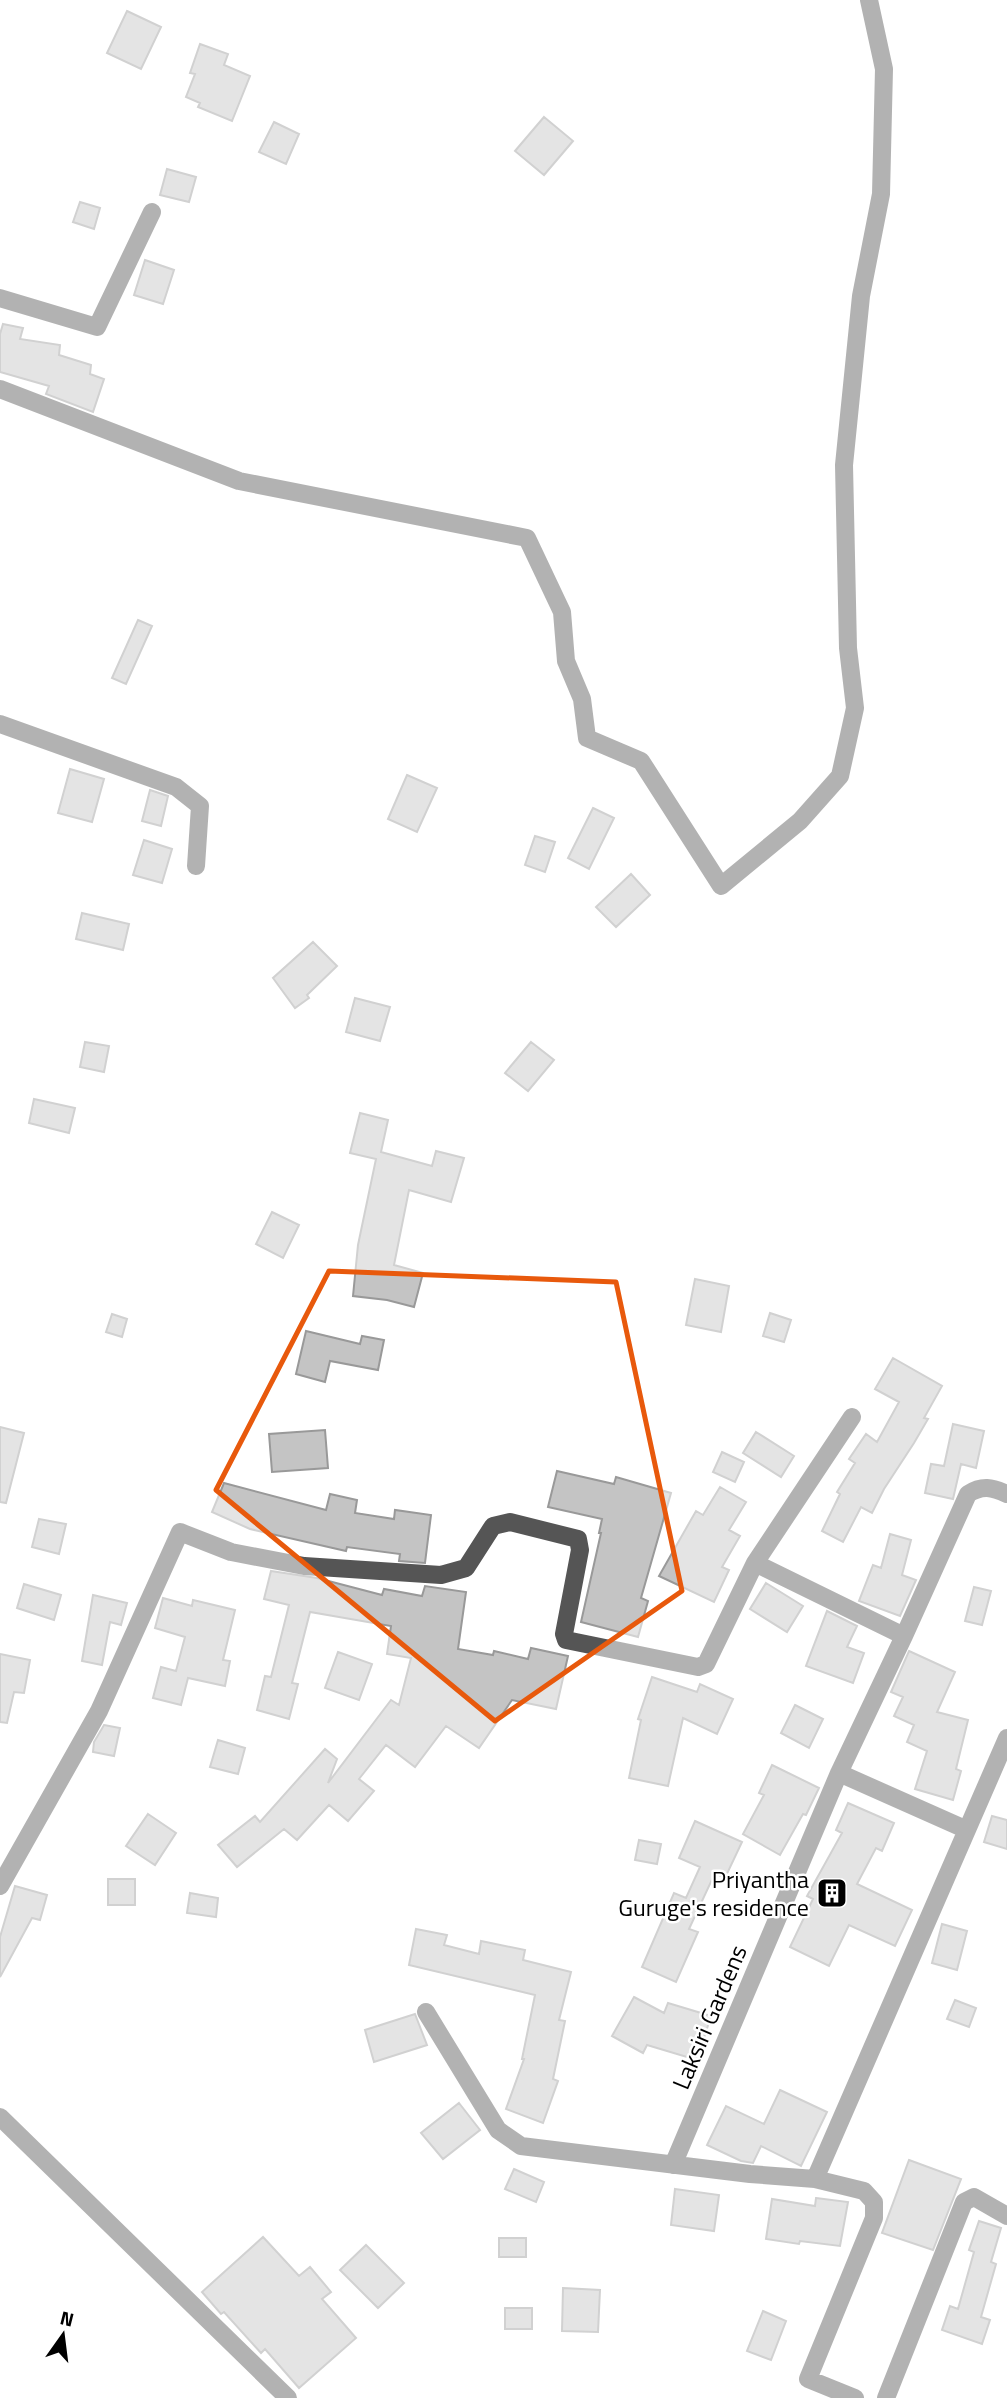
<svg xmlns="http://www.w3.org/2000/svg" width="1007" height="2398" font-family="'Titillium Web',sans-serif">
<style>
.building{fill:#c4c4c4;stroke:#999;stroke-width:2}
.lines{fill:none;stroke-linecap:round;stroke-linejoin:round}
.minor{stroke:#555;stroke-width:18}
.marked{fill:none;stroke:#e8590c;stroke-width:5;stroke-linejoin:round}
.labels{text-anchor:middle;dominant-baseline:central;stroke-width:5;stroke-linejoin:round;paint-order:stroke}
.poi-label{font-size:24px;fill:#000;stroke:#fff;text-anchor:end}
.street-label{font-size:24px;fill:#000;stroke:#fff}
</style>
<rect width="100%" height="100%" fill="#fff"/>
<!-- building -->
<path class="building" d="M127,11L161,27L141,69L107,53Z
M200,44L228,54L224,65L250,76L232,121L198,107L200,103L186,97L195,74L190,73Z
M544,117L573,141L544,175L515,151Z
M274,122L299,134L286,164L259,152Z
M167,169L196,177L189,202L160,195Z
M80,202L100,208L94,229L73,222Z
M145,260L174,270L163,304L134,295Z
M3,324L23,328L20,339L60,345L59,355L91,365L90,374L104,379L93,412L46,394L49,386L0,372V334Z
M138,620L152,626L126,684L112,678Z
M70,769L104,779L92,822L58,813Z
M407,775L437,788L417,832L388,819Z
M150,790L168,796L161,826L142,821Z
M593,808L614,818L589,869L568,858Z
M535,836L555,842L545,872L525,865Z
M144,840L172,849L162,883L133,875Z
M631,874L650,895L616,927L596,907Z
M82,913L129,924L123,950L76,939Z
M313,942L337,966L307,995L309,998L295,1008L273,978Z
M355,998L390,1007L380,1041L346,1032Z
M85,1042L109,1046L104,1072L80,1067Z
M531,1042L554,1060L528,1091L505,1073Z
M34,1099L75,1108L69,1133L29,1123Z
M360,1113L388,1120L381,1152L432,1166L436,1151L464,1158L451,1202L409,1190L394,1265L423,1273L414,1307L387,1300L353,1296L358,1245L376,1159L350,1153Z
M272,1212L299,1225L283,1258L256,1244Z
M695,1279L729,1286L721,1332L686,1325Z
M770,1313L791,1320L784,1342L763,1336Z
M112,1314L127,1319L122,1337L106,1332Z
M306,1331L360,1344L362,1336L384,1340L378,1370L330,1361L325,1382L296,1374Z
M893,1358L942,1386L924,1418L928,1419L914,1443L884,1489L872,1513L861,1507L843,1542L822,1531L840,1494L837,1492L855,1463L849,1459L866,1434L877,1442L899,1402L875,1389Z
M953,1424L984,1431L976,1468L961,1464L953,1499L925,1493L931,1464L944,1466Z
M0,1427L24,1433L6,1503L0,1502Z
M325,1430L328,1468L272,1472L269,1434Z
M756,1432L794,1456L781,1477L743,1453Z
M722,1452L744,1462L735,1482L713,1472Z
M557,1471L614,1484L616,1477L671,1493L641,1598L648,1601L638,1637L581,1622L601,1533H599L602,1519L548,1507Z
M224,1483L326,1510L330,1494L357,1500L355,1513L394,1519L395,1510L431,1515L425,1563L399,1561L400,1554L347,1547L346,1551L250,1529L212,1512Z
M720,1487L746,1502L729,1530L740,1536L722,1567L729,1570L714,1602L659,1576L696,1511L703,1515Z
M39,1519L66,1524L59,1554L32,1547Z
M890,1534L911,1540L902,1575L916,1580L900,1616L859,1601L873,1565L881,1568Z
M271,1571L317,1578L382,1595L384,1589L422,1596L425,1586L466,1592L458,1649L493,1655L494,1651L528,1659L531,1648L568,1656L556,1709L512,1700L479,1748L446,1726L415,1767L386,1745L359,1779L374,1791L348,1821L329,1805L297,1840L284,1829L237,1867L218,1845L255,1816L260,1822L325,1749L337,1759L328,1783L391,1700L399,1705L411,1658L387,1654L391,1626L310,1612L292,1683L298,1684L289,1719L257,1710L265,1676L271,1677L289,1605L264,1599Z
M766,1583L803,1606L787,1632L750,1609Z
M24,1584L61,1595L54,1620L17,1608Z
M974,1587L991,1591L982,1625L965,1621Z
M93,1595L127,1603L121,1625L110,1622L102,1665L82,1661Z
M163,1598L192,1606L193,1600L235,1610L223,1660L230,1661L225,1686L188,1678L181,1705L153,1698L161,1667L176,1671L185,1637L155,1628Z
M827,1611L857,1626L847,1647L864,1653L853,1683L806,1666Z
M909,1651L955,1672L937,1712L968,1720L956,1769L961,1771L953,1800L915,1789L927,1751L907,1742L914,1725L894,1716L903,1697L891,1692Z
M338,1652L372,1664L359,1700L325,1688Z
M0,1654L30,1660L24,1693L14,1692L7,1723L0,1722Z
M652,1677L697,1692L700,1684L733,1699L717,1734L683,1718L668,1786L629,1778L641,1720L638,1719Z
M795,1705L823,1719L809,1748L781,1733Z
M104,1725L120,1728L114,1756L93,1752L94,1742Z
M218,1740L245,1748L238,1774L210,1767Z
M772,1765L819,1788L806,1815L803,1814L780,1855L743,1834L764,1795L759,1793Z
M848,1803L894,1823L882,1851L876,1848L857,1884L912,1910L895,1946L849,1925L829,1966L790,1947L813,1899L807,1896L842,1833L836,1830Z
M148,1814L176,1833L155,1865L126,1846Z
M992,1816L1007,1820V1849L984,1842Z
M695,1821L742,1842L725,1878L715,1873L689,1929L698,1932L676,1982L642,1967L674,1893L686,1898L700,1867L679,1858Z
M639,1840L661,1844L657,1864L635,1860Z
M108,1879H135V1905H108Z
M15,1886L47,1895L40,1920L32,1918L0,1977V1937Z
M190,1893L218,1898L216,1917L187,1913Z
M942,1924L967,1931L957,1970L932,1963Z
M416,1929L447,1935L444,1945L479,1954L481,1941L525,1950L523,1960L571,1972L559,2020L565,2021L553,2079L558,2081L543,2123L506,2109L524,2059H522L535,1995L409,1965Z
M634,1997L664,2013L668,2003L711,2016L697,2060L647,2045L643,2053L612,2036Z
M955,2000L976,2008L969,2027L947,2019Z
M415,2014L427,2045L374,2062L365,2030Z
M780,2090L827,2112L801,2166L761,2146L753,2163L741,2161L707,2145L726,2106L764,2124Z
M459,2103L480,2130L443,2159L421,2133Z
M909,2160L961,2179L933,2250L882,2233Z
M514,2169L544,2182L536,2202L505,2189Z
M675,2189L719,2195L714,2231L671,2225Z
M816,2198L848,2202L840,2246L800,2241L799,2244L766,2239L772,2199L815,2206Z
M979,2221L1001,2228L991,2262L996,2264L981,2317L990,2320L982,2344L942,2330L950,2306L958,2309L974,2252L969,2250Z
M263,2237L299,2276L310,2267L331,2292L322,2299L356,2338L299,2388L265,2349L261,2353L224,2312L221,2314L202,2292Z
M499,2238H526V2257H499Z
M366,2245L404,2283L378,2308L340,2270Z
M563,2288L600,2290L598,2332L562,2331Z
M505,2308H532V2329H505Z
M763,2311L786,2321L771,2360L747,2351Z"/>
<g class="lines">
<!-- minor -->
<path class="minor" d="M0,298L97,327L152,212
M0,389L239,481L527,538L562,612L566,661L582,699L587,738L641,761L721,886L800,821L840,776L855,708L848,648L844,465L861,296L881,194L884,69L869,0
M0,724L176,787L200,806L196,866
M755,1563L904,1636
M839,1773L965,1829
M0,1886L99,1711L180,1532L231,1552L304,1566L441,1575L466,1568L493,1526L510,1522L578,1539L580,1550L564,1634L566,1640L698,1667L706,1664L755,1563L852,1417
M426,2012L498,2130L521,2146L750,2174L815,2179L864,2191L874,2202V2218L808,2379L855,2398
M0,2117L288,2398
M673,2165L839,1773L904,1636L968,1494C982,1485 992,1487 1007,1494
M815,2179L1007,1738
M886,2398L964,2202L974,2197L1007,2216"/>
</g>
<!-- marked area -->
<path d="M0 0H1007V2398H0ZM329,1271L616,1282L682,1591L495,1721L216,1490Z" fill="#fff" fill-opacity=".55" fill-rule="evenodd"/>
<path class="marked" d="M329,1271L616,1282L682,1591L495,1721L216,1490Z"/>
<!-- icons -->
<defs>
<g id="building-square" transform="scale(1.575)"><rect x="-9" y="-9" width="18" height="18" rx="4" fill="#000" stroke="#fff"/><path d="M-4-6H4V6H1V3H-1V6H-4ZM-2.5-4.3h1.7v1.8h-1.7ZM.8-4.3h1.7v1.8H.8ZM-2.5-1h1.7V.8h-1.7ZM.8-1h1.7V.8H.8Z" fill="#fff"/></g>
</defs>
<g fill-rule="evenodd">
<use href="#building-square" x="832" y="1893"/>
</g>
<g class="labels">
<!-- poi labels -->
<g class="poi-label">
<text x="809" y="1879">Priyantha<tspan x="809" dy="28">Guruge's residence</tspan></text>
</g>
<!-- street labels -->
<g class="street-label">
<text transform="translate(709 2017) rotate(-67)">Laksiri Gardens</text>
</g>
</g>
<!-- north arrow -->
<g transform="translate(63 2335) rotate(14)" stroke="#ffffff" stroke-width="5" paint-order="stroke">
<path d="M0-5L12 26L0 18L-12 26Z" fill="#000000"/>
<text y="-10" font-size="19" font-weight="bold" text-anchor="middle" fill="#000000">N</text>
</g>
</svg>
